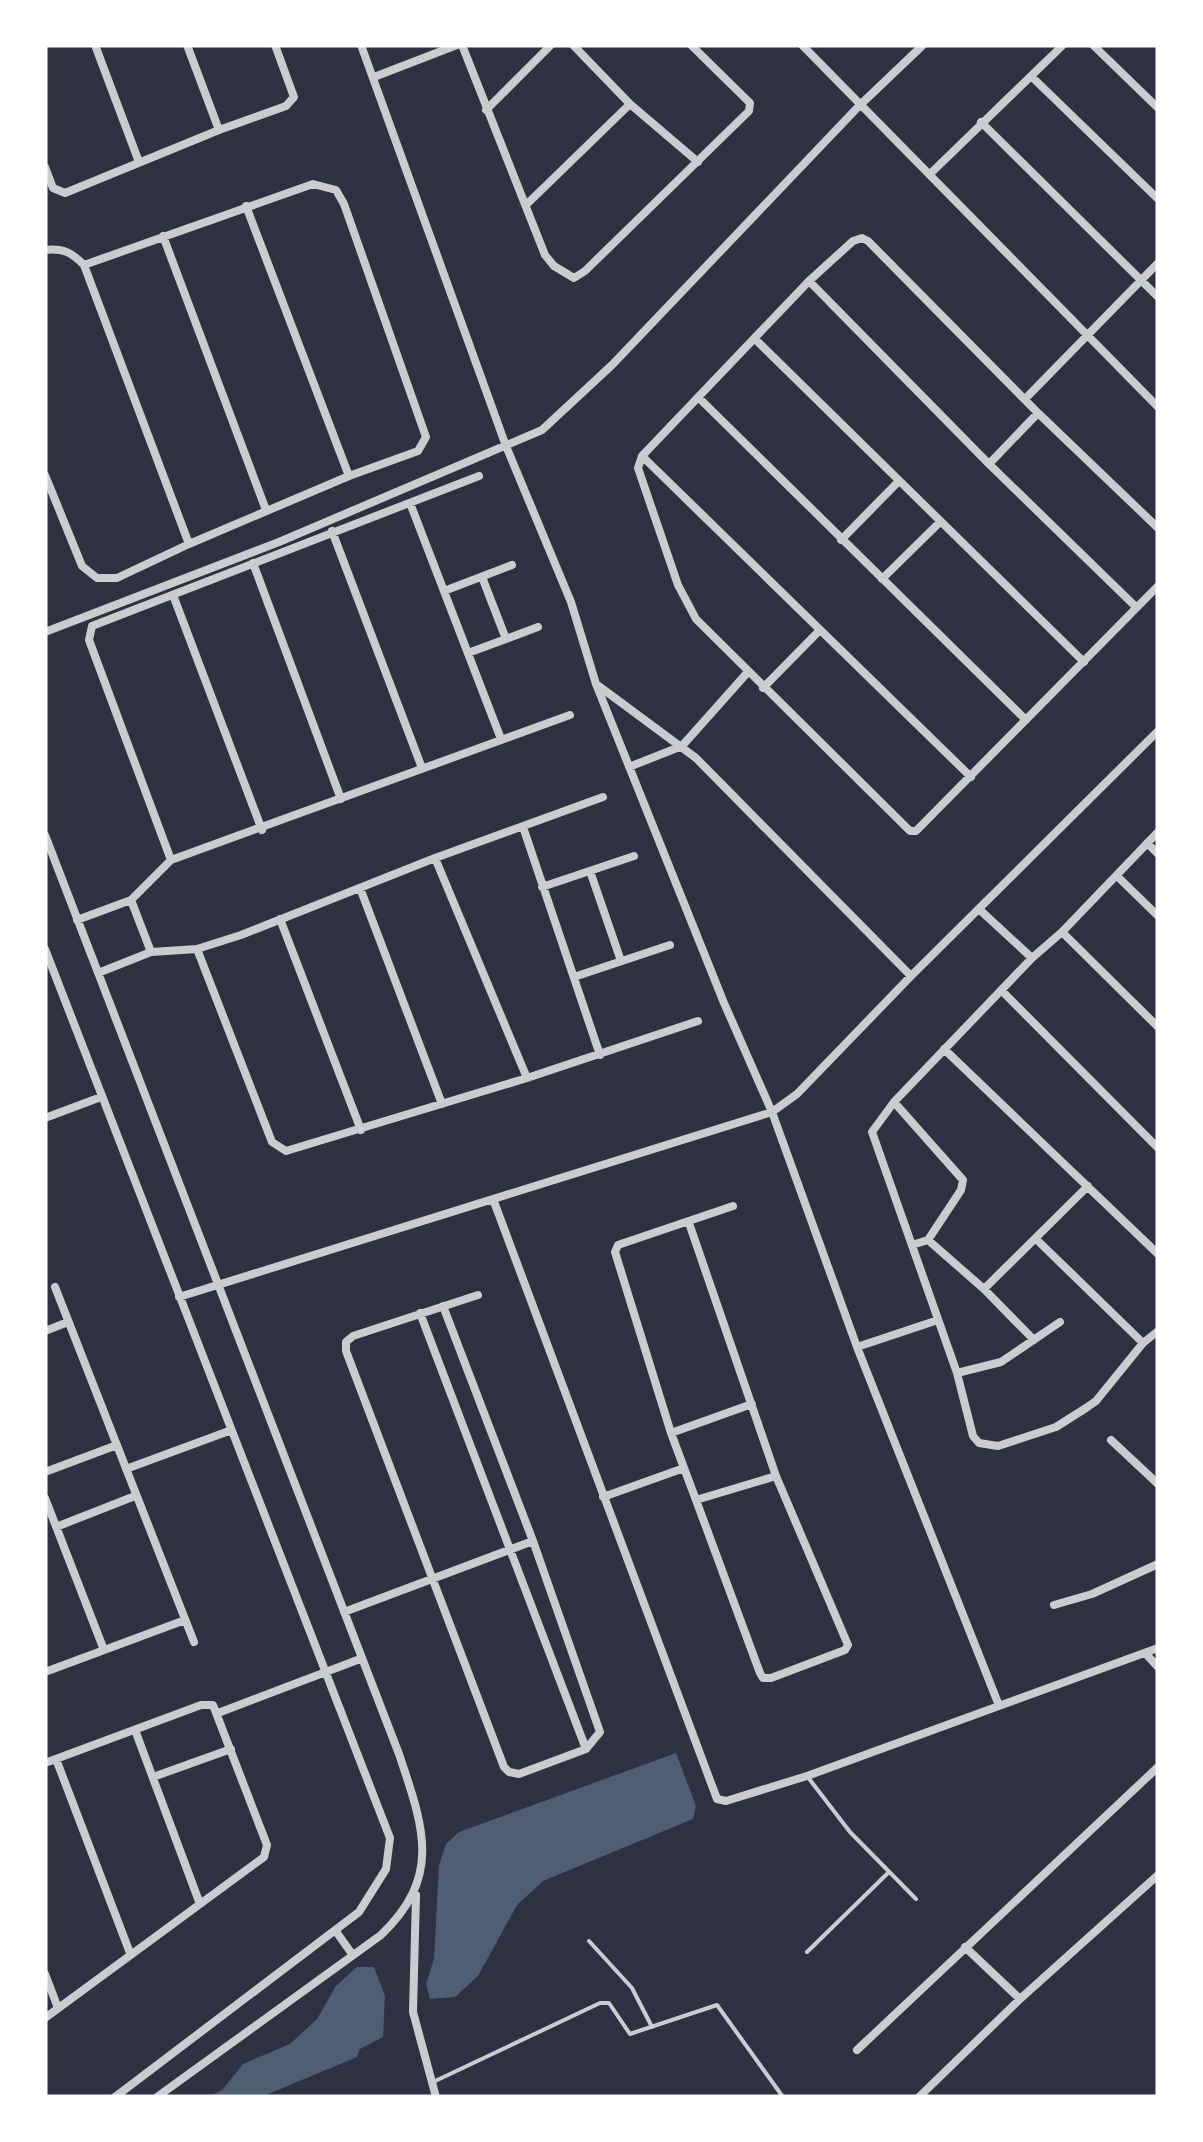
<svg xmlns="http://www.w3.org/2000/svg" width="1203" height="2142" font-family="'IBM Plex Sans',sans-serif">
<style>
.water{fill:#4f5d75}
.lines{fill:none;stroke-linecap:round;stroke-linejoin:round}
.service{stroke:#caccd0;stroke-width:4}
.minor{stroke:#caccd0;stroke-width:8}
</style>
<rect width="100%" height="100%" fill="#2d3142"/>
<!-- water -->
<path class="water" d="M676,1753L696,1806L693,1819L543,1881L517,1905L478,1976L455,1997L430,1999L426,1984L434,1959L439,1865L446,1844L459,1832Z
M357,1967H374L385,1996L383,2037L360,2049L357,2057L261,2097H209L223,2089L243,2064L290,2044L317,2019L336,1986Z"/>
<g class="lines">
<!-- service -->
<path class="service" d="M807,1776L850,1832L916,1899
M589,1941L632,1988L652,2027
M807,1952L889,1872
M431,2083L600,2003H609L630,2034L717,2005L783,2097"/>
<!-- minor -->
<path class="minor" d="M95,45L139,162
M187,45L219,130
M462,45L545,255L554,266L574,278L585,271L749,111L750,103L691,45
M573,45L630,104L698,162
M802,45L1158,407
M1093,45L1158,108
M374,77L457,45
M1032,77L1158,199
M486,110L551,45
M981,122L1158,297
M45,167L53,188L65,193L219,130L286,106L294,97L275,45
M930,174L1063,45
M526,205L630,104
M246,206L349,476
M163,236L266,510
M45,250C63,248 71,252 84,265L189,544L117,578H97L82,566L45,475
M84,265L313,184L336,190L344,204L426,437L418,451L349,476L189,544
M809,281L989,464L1136,607
M755,339L1084,662
M699,398L1026,720
M1025,399L1158,263
M642,456L971,777
M989,464L1038,413
M410,503L501,739
M1158,528L1038,413L868,241L862,238L853,241L809,281L642,456L638,468L678,585L696,619L910,831H916L1158,586
M332,531L422,768
M841,540L898,482
M253,563L341,799
M482,577L506,639
M882,579L940,522
M444,591L512,565
M173,595L262,830
M45,632L279,542L542,430L612,365L859,106L923,45
M468,653L538,627
M596,684L696,758L911,976
M763,688L820,630
M629,767L682,746L747,673
M523,827L600,1055
M45,835L399,1754C423,1826 443,1876 381,1935L157,2097
M1147,843L1158,854
M435,858L527,1078
M171,860L89,640L92,626L479,476
M590,871L621,961
M1117,876L1158,916
M542,887L634,856
M360,888L442,1104
M980,910L1032,958L1062,932L1158,832
M280,919L361,1130
M77,920L131,900
M1062,932L1158,1027
M45,949L390,1838L386,1869L359,1912L115,2097
M197,949L272,1142L286,1151L527,1078L698,1021
M151,952L131,900L171,860L570,715
M1032,958L894,1102L872,1132L957,1373L973,1436L979,1443L998,1446L1056,1427L1086,1408L1096,1401L1143,1343L1158,1331
M98,973L151,952L197,949L241,935L435,858L603,797
M574,977L670,945
M1002,991L1158,1148
M944,1049L1158,1254
M894,1102L963,1180L961,1190L928,1240
M45,1118L101,1097
M493,1199L717,1799L726,1801L807,1776L1158,1648
M733,1206L618,1245L615,1252L671,1433L752,1404
M1037,1240L1143,1343
M912,1245L928,1240L984,1289L1034,1340
M55,1287L194,1642
M984,1289L1088,1186
M179,1297L772,1112L724,1003L596,684L571,602L506,446L361,45
M443,1306L533,1541L600,1732L586,1749L519,1774L509,1772L504,1767L346,1351V1342L353,1336L478,1295
M420,1313L586,1749
M45,1331L68,1322
M857,1347L938,1320
M957,1373L1001,1362L1060,1322
M671,1433L684,1468
M1111,1440L1158,1484
M126,1469L229,1431
M45,1472L117,1445
M603,1497L684,1468L696,1500L776,1476L689,1223
M45,1498L104,1650
M696,1500L760,1673L763,1678H771L845,1650L848,1645L776,1476
M56,1527L135,1496
M1054,1605L1092,1594L1158,1564
M344,1612L533,1541
M1145,1653L1158,1667
M45,1672L185,1620
M998,1703L857,1347L772,1112L797,1094L911,976L1158,731
M218,1713L360,1659
M135,1730L200,1904
M56,1759L130,1953
M45,1763L201,1705H213L267,1845L264,1857L45,2018
M153,1777L231,1749
M416,1895L413,2012L436,2097
M335,1930L352,1954
M965,1947L1020,1999
M45,1974L58,2008
M857,2050L1158,1767
M919,2097L1020,1999L1158,1875"/>
</g>
<!-- border -->
<rect width="1203" height="2142" fill="none" stroke="#ffffff" stroke-width="95"/>
</svg>
